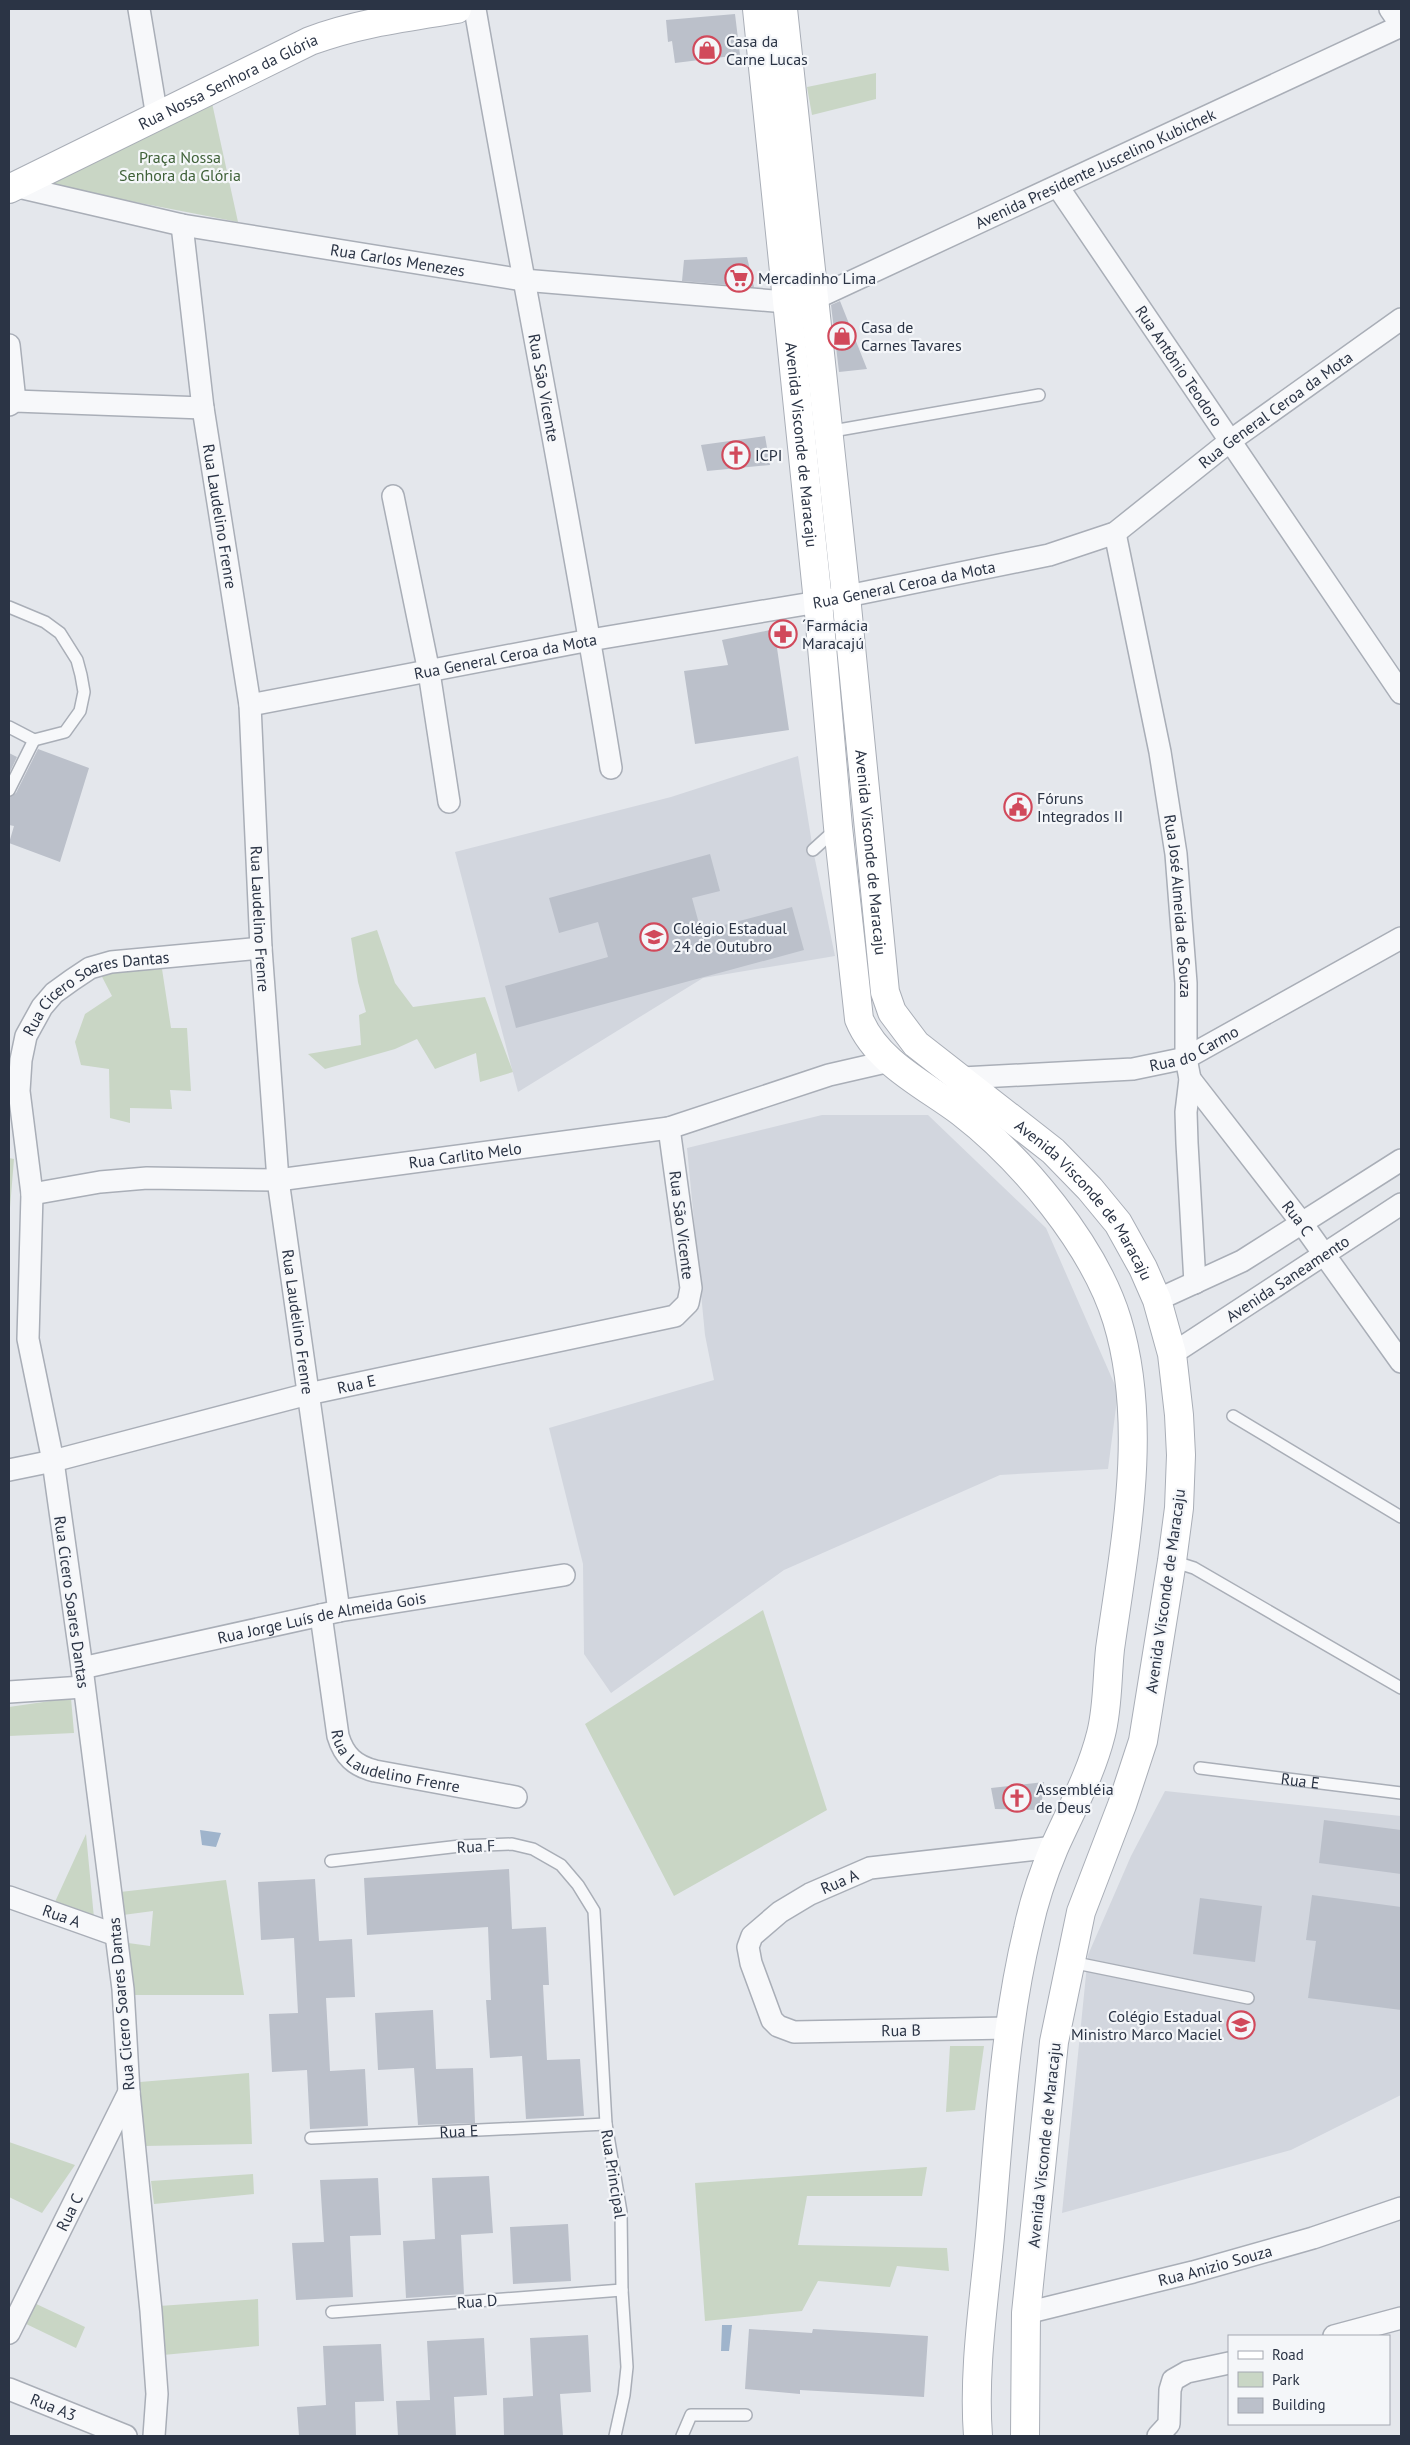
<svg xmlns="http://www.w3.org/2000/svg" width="1410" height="2445" font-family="'PT Sans',sans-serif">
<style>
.built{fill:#d2d6de}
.green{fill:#c9d6c5}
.water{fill:#9fb4cc}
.building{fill:#bbc0ca}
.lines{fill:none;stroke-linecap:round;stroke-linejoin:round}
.lane-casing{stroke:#a9aeb7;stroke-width:14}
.street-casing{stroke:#a9aeb7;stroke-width:24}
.secondary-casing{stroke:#a9aeb7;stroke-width:30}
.lane{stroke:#f7f8fa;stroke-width:11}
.street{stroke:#f7f8fa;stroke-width:21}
.secondary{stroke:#fff;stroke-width:28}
.labels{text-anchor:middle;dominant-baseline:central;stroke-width:4.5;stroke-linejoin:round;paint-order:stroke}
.poi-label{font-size:16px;fill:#2b3445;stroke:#f4f6f9;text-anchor:start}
.street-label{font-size:16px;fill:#2b3445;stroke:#f4f6f9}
.park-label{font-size:16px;fill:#3f6138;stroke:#f4f6f9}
</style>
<rect width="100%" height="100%" fill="#e4e7ec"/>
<!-- built -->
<path class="built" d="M798,756L813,850L835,956L703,978L518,1092L455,852L671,797Z
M822,1115H928L1046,1228L1118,1392L1108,1469L1000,1475L784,1570L611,1693L584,1654L583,1564L549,1428L714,1380L705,1335L687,1148Z
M1165,1791L1401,1816V2095L1291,2150L1062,2213L1088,1955L1131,1856Z"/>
<!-- green -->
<path class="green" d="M876,73V99L812,115L807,87Z
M212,103L238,222L42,184Z
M377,930L395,983L413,1007L485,997L513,1072L480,1082L476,1053L435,1069L417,1039L395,1049L325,1069L308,1054L361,1045L359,1015L366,1012L358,982L351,938Z
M162,969L171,1028H187L191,1091L170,1090L172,1109L130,1108V1123L110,1118L109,1069L81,1065L75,1042L85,1014L112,996L100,973Z
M9,1158L14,1159L9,1220Z
M763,1610L827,1810L674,1896L585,1724Z
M71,1698L74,1733L9,1736V1707Z
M86,1834L94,1918L54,1904Z
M226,1880L244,1995H133L121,1942L150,1946L153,1911L123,1915L120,1892Z
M950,2046H984L975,2110L946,2112Z
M249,2073L252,2144L144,2146L140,2082Z
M9,2142L75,2165L42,2213L9,2197Z
M927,2167L922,2196H807L798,2245L947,2248L949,2271L897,2266L890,2287L818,2281L802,2311L705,2321L695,2183Z
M253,2174L254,2194L154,2204L151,2181Z
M258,2299L259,2346L163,2355L159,2306Z
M30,2301L85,2327L76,2348L20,2321Z"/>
<!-- water -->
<path class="water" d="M200,1830L221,1833L216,1847L202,1845Z
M722,2325H732L729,2351H721Z"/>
<!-- building -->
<path class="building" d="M735,14L740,55L675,63L672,41L668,42L666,20Z
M747,257L754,287L682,281L684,260Z
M840,301L867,369L839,372L831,305Z
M765,436L770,465L707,471L701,445Z
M789,626L794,644L777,648L789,730L695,744L684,671L728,665L722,640Z
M38,749L89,768L60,862L9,843L14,826L9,825V797L16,793Z
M9,753L17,757L9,774Z
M710,854L720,891L692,898L701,931L792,907L804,950L516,1028L505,986L608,957L598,922L559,933L549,898Z
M1044,1782L1041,1810L995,1809L991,1788Z
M1324,1820L1401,1830V1874L1319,1863Z
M509,1869L512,1929L546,1927L549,1985H543L547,2060L580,2059L584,2116L526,2119L522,2056L490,2058L486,2000H491L488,1927L367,1935L364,1878Z
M315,1879L319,1941L352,1939L355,1997L326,1998L330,2071L365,2069L368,2126L310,2129L307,2070L272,2072L269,2014L298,2013L294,1938L261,1940L258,1882Z
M1312,1895L1401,1907V2010L1308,1998L1316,1941L1306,1940Z
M1200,1898L1262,1906L1255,1962L1193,1954Z
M433,2010L436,2069L473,2068L475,2123L418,2125L414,2068L378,2070L375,2013Z
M489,2176L493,2233L461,2235L464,2294L406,2298L403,2241L435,2239L432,2178Z
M378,2178L381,2235L350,2236L353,2297L296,2300L292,2243L324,2242L320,2180Z
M568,2224L571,2281L513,2284L510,2227Z
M749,2329L812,2333L813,2329L928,2336L924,2397L800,2390V2394L745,2389Z
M588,2335L591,2392L560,2394L563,2436H504L503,2398L533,2396L530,2338Z
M484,2338L487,2395L454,2397L456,2436H398L396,2401L430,2400L427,2341Z
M381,2344L384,2401L355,2402L356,2436H299L297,2407L326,2405L323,2346Z"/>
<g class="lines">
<!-- lane casing -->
<g class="lane-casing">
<g id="lane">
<path d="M827,432L1039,395"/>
<path d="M9,607L45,622L60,633L77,660L81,675L84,692L80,711L65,732L34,740L9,727"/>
<path d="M9,790L34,740"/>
<path d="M813,850L835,830"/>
<path d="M1233,1416L1401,1517"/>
<path d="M1172,1561L1194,1568L1401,1688"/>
<path id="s1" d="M1200,1768L1401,1793"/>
<path d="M331,1861L460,1846L512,1844L533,1849L561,1865L578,1885L594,1911L606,2124L621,2212L622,2290L627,2367L624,2395L615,2436"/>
<path d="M1071,1962L1248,1998"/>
<path id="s2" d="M311,2138L606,2124"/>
<path d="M332,2312L622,2290"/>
<path d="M682,2436L691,2415H746"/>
</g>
</g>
<!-- street casing -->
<g class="street-casing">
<g id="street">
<path d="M139,9L157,117"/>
<path id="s3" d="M475,9C519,262 570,514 611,768"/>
<path d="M1390,9L1401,25"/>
<path id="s4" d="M14,186L182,225L523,280L786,302L814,299L1401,26"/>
<path id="s5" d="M1058,187L1401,693"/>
<path id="s6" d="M182,225L203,408L250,705L261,948L278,1180L339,1611"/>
<path d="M9,345L15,401"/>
<path d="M9,405L15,401L203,408"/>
<path d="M393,496L429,672L449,802"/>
<path id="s7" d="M1115,533L1160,752L1176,854L1186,983V1058L1190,1079L1186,1112L1187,1143L1195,1283"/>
<path id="s8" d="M250,705L590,640L818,602L1049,555L1115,533L1230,441L1401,319"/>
<path id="s9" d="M962,1078L1133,1069L1186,1058L1401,938"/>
<path id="s10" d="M1190,1079L1301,1222L1401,1362"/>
<path id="s11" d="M32,1194L100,1182L147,1178L278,1180L669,1128L829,1075L890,1061"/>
<path d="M1157,1300L1242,1261L1401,1160"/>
<path id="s12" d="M1172,1354L1401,1204"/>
<path id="s13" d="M9,1470L53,1461L308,1394L675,1316L688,1303L691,1288L669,1128"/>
<path id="s14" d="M321,1615L338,1736C344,1756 355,1766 375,1771L516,1797"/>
<path id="s15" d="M82,1668L339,1611L564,1575"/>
<path d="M9,1692L83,1687"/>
<path id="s16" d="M9,1897L116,1935"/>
<path id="s17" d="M1008,2028L794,2032L778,2026L772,2020L751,1963L748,1947L752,1936L780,1912L810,1894L870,1868L1055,1847"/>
<path id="s18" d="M1026,2313L1193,2272L1313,2238L1401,2208"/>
<path id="s19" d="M9,2333L129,2092"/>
<path d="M1334,2336L1401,2318"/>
<path id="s20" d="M9,2389L126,2436"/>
<path id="s21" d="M154,2436L157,2394L151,2311L129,2092L123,1989L82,1668L53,1461L28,1339L32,1194L19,1091L21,1060L26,1036L42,1007L54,993L72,980L90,968L111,962L261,948"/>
<path d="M1158,2436L1169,2424L1170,2390L1173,2380L1187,2372L1229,2363"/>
</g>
</g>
<!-- secondary casing -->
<g class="secondary-casing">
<g id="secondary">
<path id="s22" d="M757,9L818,602L838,827L859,1019C877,1063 925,1085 961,1112C1022,1159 1094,1245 1117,1320C1149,1425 1125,1543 1110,1649C1107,1677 1108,1707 1101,1734C1091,1774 1071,1810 1054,1848C1043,1874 1034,1901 1028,1929C1004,2029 999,2133 990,2236C984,2302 973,2370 978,2436"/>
<path id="s23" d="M783,9L846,596L885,992L892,1012L916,1044L1053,1151L1090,1189L1118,1223L1143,1268L1157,1300L1172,1354L1179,1415L1181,1455L1179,1508L1172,1561L1143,1741L1122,1805L1081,1912L1054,2042L1026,2313L1025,2436"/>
<path id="s24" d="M9,189L310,41C358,23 407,17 457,9"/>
</g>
</g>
<!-- lane -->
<use href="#lane" class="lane"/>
<!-- street -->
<use href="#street" class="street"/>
<!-- secondary -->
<use href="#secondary" class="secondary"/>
</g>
<!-- icons -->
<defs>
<g id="shop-ring" transform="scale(1.4375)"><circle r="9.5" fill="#f4f6f9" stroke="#d1495b" stroke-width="1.5"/><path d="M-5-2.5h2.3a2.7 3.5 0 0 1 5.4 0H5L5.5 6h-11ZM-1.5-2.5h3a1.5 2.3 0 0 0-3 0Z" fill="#d1495b"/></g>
<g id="supermarket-ring" transform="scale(1.4375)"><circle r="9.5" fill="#f4f6f9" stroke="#d1495b" stroke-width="1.5"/><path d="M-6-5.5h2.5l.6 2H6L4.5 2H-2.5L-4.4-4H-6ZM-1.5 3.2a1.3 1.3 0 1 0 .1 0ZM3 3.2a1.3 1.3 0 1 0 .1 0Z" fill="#d1495b"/></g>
<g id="church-ring" transform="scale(1.4375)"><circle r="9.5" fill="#f4f6f9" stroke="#d1495b" stroke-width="1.5"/><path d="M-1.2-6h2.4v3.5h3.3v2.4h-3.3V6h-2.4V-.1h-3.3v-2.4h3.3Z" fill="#d1495b"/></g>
<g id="pharmacy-ring" transform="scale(1.4375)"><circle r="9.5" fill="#f4f6f9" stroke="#d1495b" stroke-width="1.5"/><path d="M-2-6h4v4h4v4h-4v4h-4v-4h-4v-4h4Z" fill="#d1495b"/></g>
<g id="civic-ring" transform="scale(1.4375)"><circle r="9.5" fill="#f4f6f9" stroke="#d1495b" stroke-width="1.5"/><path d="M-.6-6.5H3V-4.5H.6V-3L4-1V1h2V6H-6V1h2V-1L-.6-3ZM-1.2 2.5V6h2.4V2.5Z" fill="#d1495b"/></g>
<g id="school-ring" transform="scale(1.4375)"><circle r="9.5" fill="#f4f6f9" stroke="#d1495b" stroke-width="1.5"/><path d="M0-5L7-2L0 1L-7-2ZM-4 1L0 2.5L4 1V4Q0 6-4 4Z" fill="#d1495b"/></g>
</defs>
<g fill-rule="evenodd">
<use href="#shop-ring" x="707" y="50"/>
<use href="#supermarket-ring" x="739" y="278"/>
<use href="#shop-ring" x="842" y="336"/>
<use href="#church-ring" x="736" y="455"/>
<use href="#pharmacy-ring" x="783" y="634"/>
<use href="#civic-ring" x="1018" y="807"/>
<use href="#school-ring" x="654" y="937"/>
<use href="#church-ring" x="1017" y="1798"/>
<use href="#school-ring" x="1241" y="2025"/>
</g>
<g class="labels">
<!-- poi labels -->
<g class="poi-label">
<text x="726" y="41">Casa da<tspan x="726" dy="18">Carne Lucas</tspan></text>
<text x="758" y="278">Mercadinho Lima</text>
<text x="861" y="327">Casa de<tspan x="861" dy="18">Carnes Tavares</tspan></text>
<text x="755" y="455">ICPI</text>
<text x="802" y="625">´Farmácia<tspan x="802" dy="18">Maracajú</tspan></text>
<text x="1037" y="798">Fóruns<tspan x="1037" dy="18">Integrados II</tspan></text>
<text x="673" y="928">Colégio Estadual<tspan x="673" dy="18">24 de Outubro</tspan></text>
<text x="1036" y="1789">Assembléia<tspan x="1036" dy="18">de Deus</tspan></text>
<text x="1222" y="2016" text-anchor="end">Colégio Estadual<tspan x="1222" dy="18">Ministro Marco Maciel</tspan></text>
</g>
<!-- street labels -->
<g class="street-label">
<text stroke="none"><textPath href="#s24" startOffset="244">Rua Nossa Senhora da Glória</textPath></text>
<text stroke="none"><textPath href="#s4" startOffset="1120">Avenida Presidente Juscelino Kubichek</textPath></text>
<text stroke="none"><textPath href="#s4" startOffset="391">Rua Carlos Menezes</textPath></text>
<text stroke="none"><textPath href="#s5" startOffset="216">Rua Antônio Teodoro</textPath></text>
<text stroke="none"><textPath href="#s3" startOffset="385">Rua São Vicente</textPath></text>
<text stroke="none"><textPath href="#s8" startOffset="1085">Rua General Ceroa da Mota</textPath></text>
<text stroke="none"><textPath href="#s22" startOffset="438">Avenida Visconde de Maracaju</textPath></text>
<text stroke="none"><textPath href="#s6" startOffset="294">Rua Laudelino Frenre</textPath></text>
<text stroke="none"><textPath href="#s8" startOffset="665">Rua General Ceroa da Mota</textPath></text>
<text stroke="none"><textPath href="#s8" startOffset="260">Rua General Ceroa da Mota</textPath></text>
<text stroke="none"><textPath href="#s23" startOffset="848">Avenida Visconde de Maracaju</textPath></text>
<text stroke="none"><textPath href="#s7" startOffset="379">Rua José Almeida de Souza</textPath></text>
<text stroke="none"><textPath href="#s6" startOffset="699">Rua Laudelino Frenre</textPath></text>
<text stroke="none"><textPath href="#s21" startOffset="1499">Rua Cicero Soares Dantas</textPath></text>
<text stroke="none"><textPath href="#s9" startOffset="236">Rua do Carmo</textPath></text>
<text stroke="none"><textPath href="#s11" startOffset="436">Rua Carlito Melo</textPath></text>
<text stroke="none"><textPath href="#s23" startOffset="1281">Avenida Visconde de Maracaju</textPath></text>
<text stroke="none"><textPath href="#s10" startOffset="176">Rua C</textPath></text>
<text transform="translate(682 1225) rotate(83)">Rua São Vicente</text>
<text stroke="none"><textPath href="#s12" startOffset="138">Avenida Saneamento</textPath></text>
<text stroke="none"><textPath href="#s6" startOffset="1104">Rua Laudelino Frenre</textPath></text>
<text stroke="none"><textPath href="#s13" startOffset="358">Rua E</textPath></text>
<text transform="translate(1165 1591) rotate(-82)">Avenida Visconde de Maracaju</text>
<text transform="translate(72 1602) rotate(82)">Rua Cicero Soares Dantas</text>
<text stroke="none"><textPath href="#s15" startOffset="245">Rua Jorge Luís de Almeida Gois</textPath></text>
<text stroke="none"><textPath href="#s14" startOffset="189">Rua Laudelino Frenre</textPath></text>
<text stroke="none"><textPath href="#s1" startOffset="101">Rua E</textPath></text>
<text transform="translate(476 1846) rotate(-3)">Rua F</text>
<text stroke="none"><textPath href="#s17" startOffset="432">Rua A</textPath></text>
<text stroke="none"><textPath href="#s16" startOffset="56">Rua A</textPath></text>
<text transform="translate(121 2004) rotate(-95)">Rua Cicero Soares Dantas</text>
<text transform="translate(901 2030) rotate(-1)">Rua B</text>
<text stroke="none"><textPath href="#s2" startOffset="148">Rua E</textPath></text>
<text transform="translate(1044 2145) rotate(-84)">Avenida Visconde de Maracaju</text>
<text transform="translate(614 2174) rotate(81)">Rua Principal</text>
<text stroke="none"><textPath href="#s19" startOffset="135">Rua C</textPath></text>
<text stroke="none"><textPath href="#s18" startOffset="195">Rua Anizio Souza</textPath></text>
<text transform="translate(477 2301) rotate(-4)">Rua D</text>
<text stroke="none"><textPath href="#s20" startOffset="48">Rua A3</textPath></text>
</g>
<!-- park labels -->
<g class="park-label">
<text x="180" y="157">Praça Nossa<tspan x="180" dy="18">Senhora da Glória</tspan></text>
</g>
</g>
<!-- border -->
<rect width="1410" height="2445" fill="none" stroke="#2b3445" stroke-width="20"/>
<!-- legend -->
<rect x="1228" y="2335" width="162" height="90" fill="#f4f6f9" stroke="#a4a8b1"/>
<rect x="1238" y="2351" width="25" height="8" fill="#ffffff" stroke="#a4a8b1"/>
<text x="1272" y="2360" font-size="15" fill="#2b3445">Road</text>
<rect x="1238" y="2372" width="25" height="15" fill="#c9d6c5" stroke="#a4a8b1"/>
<text x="1272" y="2385" font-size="15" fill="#2b3445">Park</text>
<rect x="1238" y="2398" width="25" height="15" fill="#bbc0ca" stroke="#a4a8b1"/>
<text x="1272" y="2410" font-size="15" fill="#2b3445">Building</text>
</svg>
